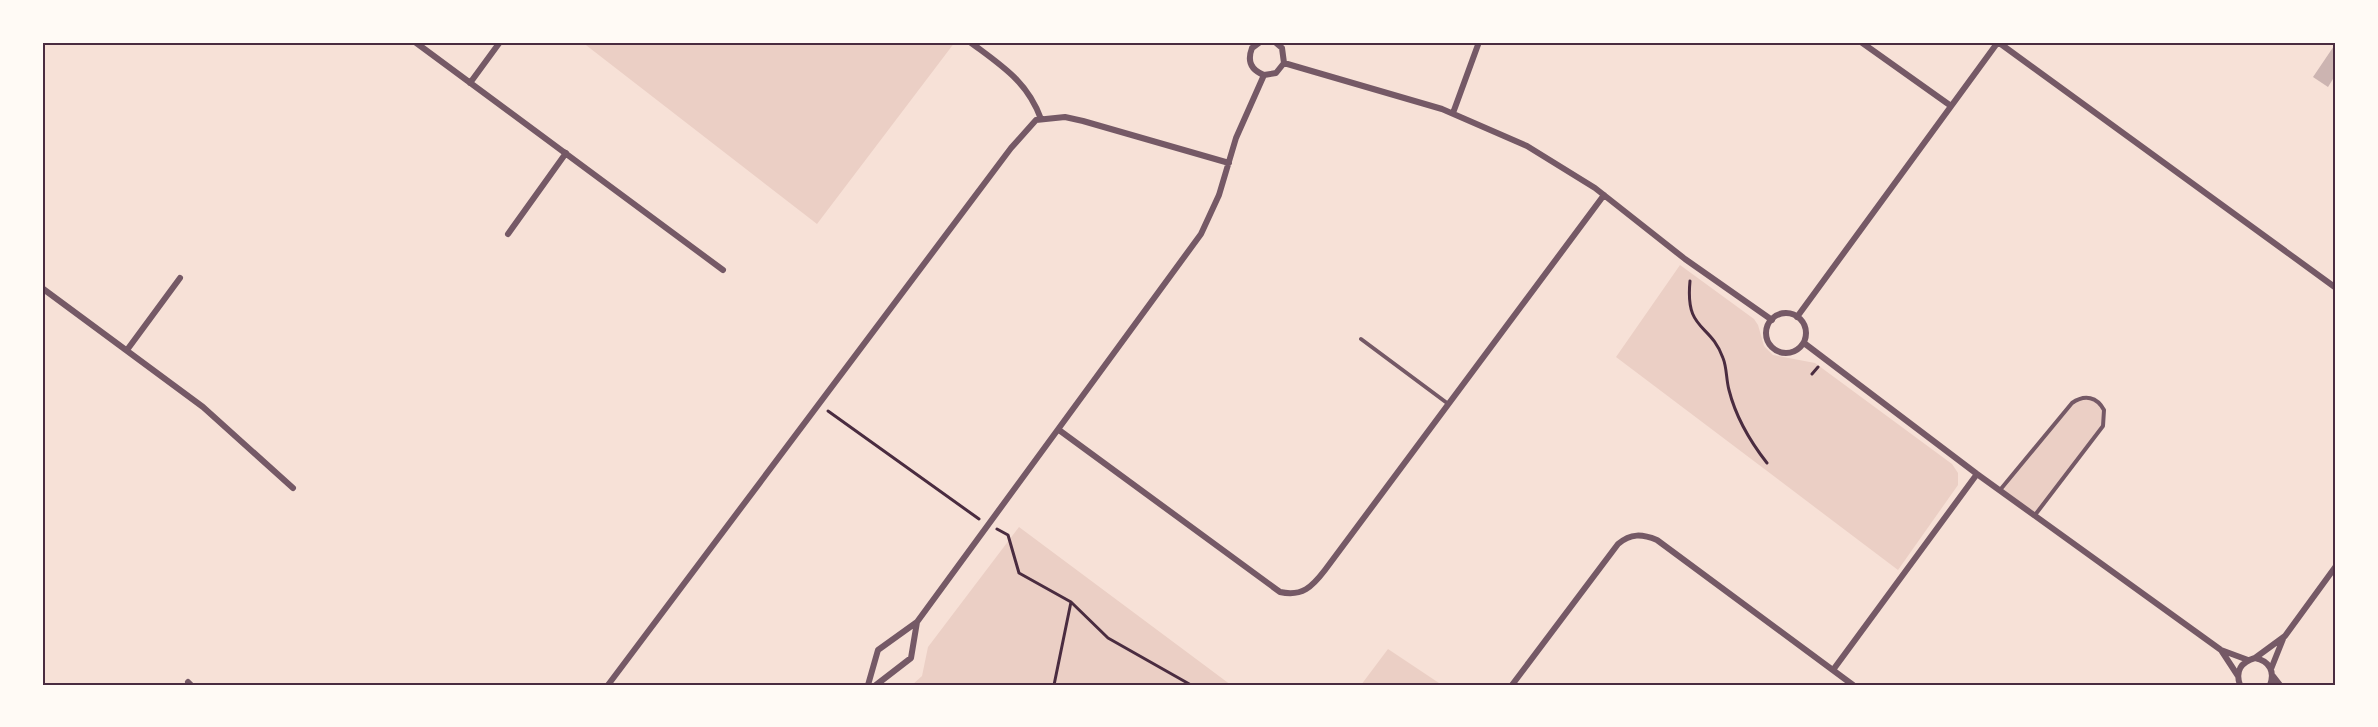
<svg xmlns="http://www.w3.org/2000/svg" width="2378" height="727" font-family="'Alegreya Sans',sans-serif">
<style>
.green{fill:#ebcfc5}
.building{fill:#ccb4b1}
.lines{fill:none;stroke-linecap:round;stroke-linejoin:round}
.path{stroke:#4a2c40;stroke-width:3}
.service{stroke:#755966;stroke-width:4}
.minor{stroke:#755966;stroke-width:6}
.neatline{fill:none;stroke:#4a2c40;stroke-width:2}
</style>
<rect width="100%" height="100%" fill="#f7e1d7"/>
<!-- green -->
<path class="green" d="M582,42H955L817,224Z
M1680,265L1754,319L1758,325L1764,346L1773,355L1815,363L1952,464L1958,473V485L1898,570L1616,357Z
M2078,399L2097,400L2104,410L2103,426L2035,515L1999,490Z
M1019,527L1231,685H912L922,676L928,647Z
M1388,649L1442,685H1361Z"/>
<!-- building -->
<path class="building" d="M2336,43V81L2333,79L2328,87L2313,77Z"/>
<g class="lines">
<!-- path -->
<path class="path" d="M1690,281C1685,332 1710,322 1723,358C1727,368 1726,379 1729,390C1736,418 1749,440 1767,463
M1812,374L1818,367
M828,411L979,519
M997,529L1008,535L1019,573L1071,602L1108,638L1191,685
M1054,685L1071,602"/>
<!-- service -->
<path class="service" d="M1361,339L1447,403
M2000,490L2072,403C2085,394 2097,397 2104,410L2103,426L2035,515"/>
<!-- minor -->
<path class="minor" d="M415,42L723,270
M970,42C1002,66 1027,81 1041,119
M1260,42L1252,48C1247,61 1251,70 1264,75L1276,73L1284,63L1282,48L1275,42
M1861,42L1951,106
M1284,63L1442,109L1527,146L1595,188L1685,259L1772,320
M470,83L500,42
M1453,113L1479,42
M508,234L566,153
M42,288L203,407L293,488
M1766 333a20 20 0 1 1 40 0a20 20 0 1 1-40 0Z
M1797,317L1998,42L2336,288
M1804,343L1977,474L2221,650L2248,660
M127,350L180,278
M1059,430L1280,592C1302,597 1312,587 1325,570L1604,195
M2221,650L2238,676
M2255,658L2285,636L2336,566
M2271,669L2283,639
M1833,670L1977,474
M2273,676L2280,685
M188,682L191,685
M608,685L1011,148L1036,120L1065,117L1083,121L1229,163
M868,685L878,650L917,622L1201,234L1219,195L1236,138L1264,75
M876,685L911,658L917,622
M1512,685L1618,544C1631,533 1642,534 1657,540L1853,685
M2240,685C2235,671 2241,662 2255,658C2270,661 2275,672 2270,685"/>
</g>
<!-- border -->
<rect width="2378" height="727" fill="none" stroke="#fffaf5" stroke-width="87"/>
<rect x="44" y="44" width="2290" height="640" class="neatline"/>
</svg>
